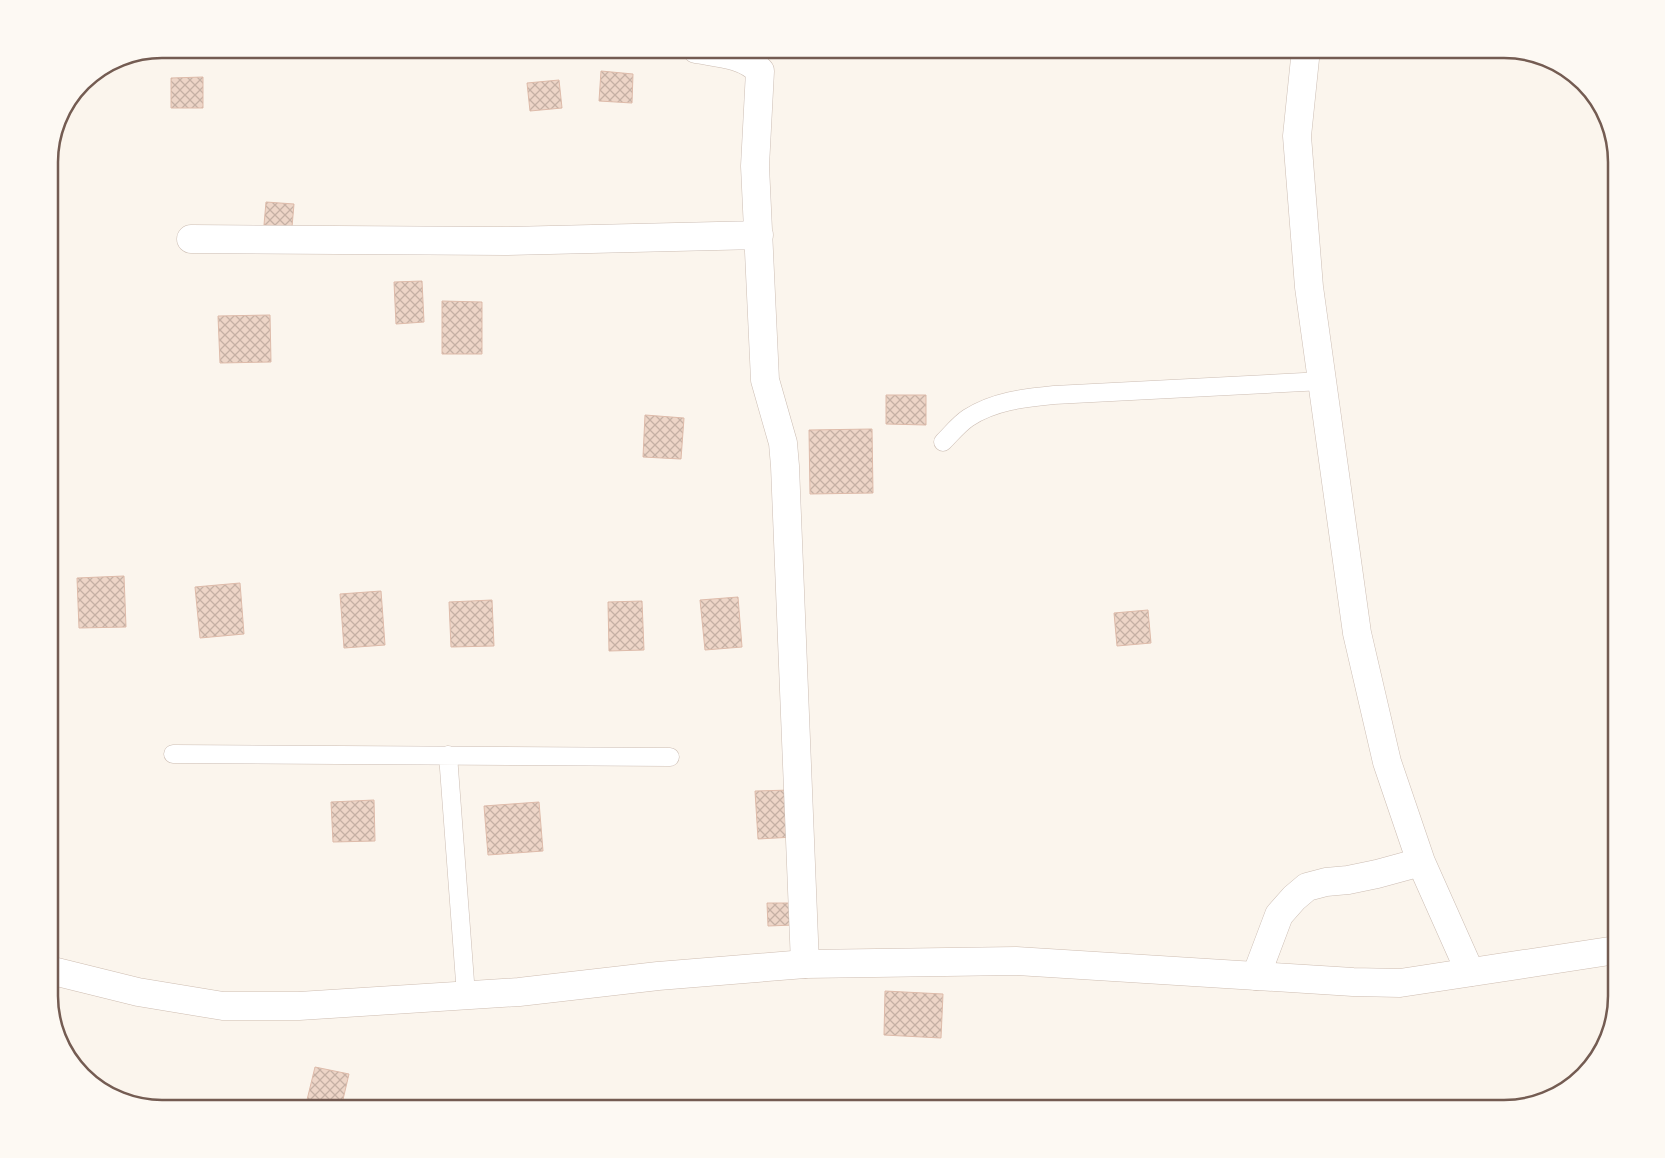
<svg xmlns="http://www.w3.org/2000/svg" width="1665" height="1158" font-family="Quicksand,sans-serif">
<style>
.building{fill:url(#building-cross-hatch);stroke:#debbaa}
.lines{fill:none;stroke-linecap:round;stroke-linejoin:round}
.lane-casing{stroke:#ccbdb3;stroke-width:19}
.street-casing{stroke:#ccbdb3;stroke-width:29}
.secondary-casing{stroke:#cebdb1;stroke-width:29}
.lane{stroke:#fff;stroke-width:18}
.street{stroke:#fff;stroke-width:28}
.secondary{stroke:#fff;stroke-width:28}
.rim{fill:none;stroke:#745c52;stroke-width:2.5}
</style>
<defs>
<pattern id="building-cross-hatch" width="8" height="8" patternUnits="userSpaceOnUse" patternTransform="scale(1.25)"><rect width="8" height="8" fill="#edd5c7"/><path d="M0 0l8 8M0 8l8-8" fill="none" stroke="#c5b0a4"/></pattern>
</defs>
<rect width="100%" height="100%" fill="#fbf5ed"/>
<!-- building -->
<path class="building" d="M232,49H267V55H232Z
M282,49H311L310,54Z
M601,71L633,74L632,103L599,101Z
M203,77V108H171V78Z
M559,80L562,108L530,111L527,83Z
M266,202L294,204L292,227L264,225Z
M422,281L424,322L396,324L394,282Z
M442,301L482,302V354H442Z
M270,315L271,362L220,363L218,316Z
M886,395H926V425L886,424Z
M645,415L684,418L681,459L643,457Z
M872,429L873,493L810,494L809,430Z
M124,576L126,627L79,628L77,578Z
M240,583L244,634L200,638L195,587Z
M381,591L385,645L344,648L340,594Z
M738,597L742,647L705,650L700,600Z
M492,600L494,646L451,647L449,602Z
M642,601L644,650L609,651L608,602Z
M1148,610L1151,643L1117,646L1114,613Z
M791,790L794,837L758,839L755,791Z
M374,800L375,841L333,842L331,802Z
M539,802L543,851L488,855L484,806Z
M767,903H793L794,925L768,926Z
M885,991L943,994L941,1038L884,1035Z
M315,1067L349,1074L341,1108L307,1100Z"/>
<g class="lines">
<!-- lane casing -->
<g class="lane-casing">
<path id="lane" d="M943,442C951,434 959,424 968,418C994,401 1024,398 1054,395L1323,381
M173,754L670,757
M448,755L466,995"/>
</g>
<!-- street casing -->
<g class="street-casing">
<path id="street" d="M696,49C718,53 744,54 760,71L755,166L765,380L783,443L785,466L805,964
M1306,49L1297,136L1309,287L1357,633L1387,762L1421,862L1470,972
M191,239L505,241L759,235
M1256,976L1279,915L1294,898L1307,887L1326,882L1348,880L1377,874L1421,862"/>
</g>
<!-- secondary casing -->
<g class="secondary-casing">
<path id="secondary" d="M49,970L138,992L223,1006H299L519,992L658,976L805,964L1016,961L1353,982L1400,983L1616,950"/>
</g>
<!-- lane -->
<use href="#lane" class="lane"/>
<!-- street -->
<use href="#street" class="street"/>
<!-- secondary -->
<use href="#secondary" class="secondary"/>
</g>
<!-- crop -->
<path d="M0 0H1665V1158H0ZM162 58H1504A104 104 0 0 1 1608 162V996A104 104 0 0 1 1504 1100H162A104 104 0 0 1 58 996V162A104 104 0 0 1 162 58Z" fill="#fdf9f3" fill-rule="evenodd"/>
<path class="rim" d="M162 58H1504A104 104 0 0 1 1608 162V996A104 104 0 0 1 1504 1100H162A104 104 0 0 1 58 996V162A104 104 0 0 1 162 58Z"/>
</svg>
